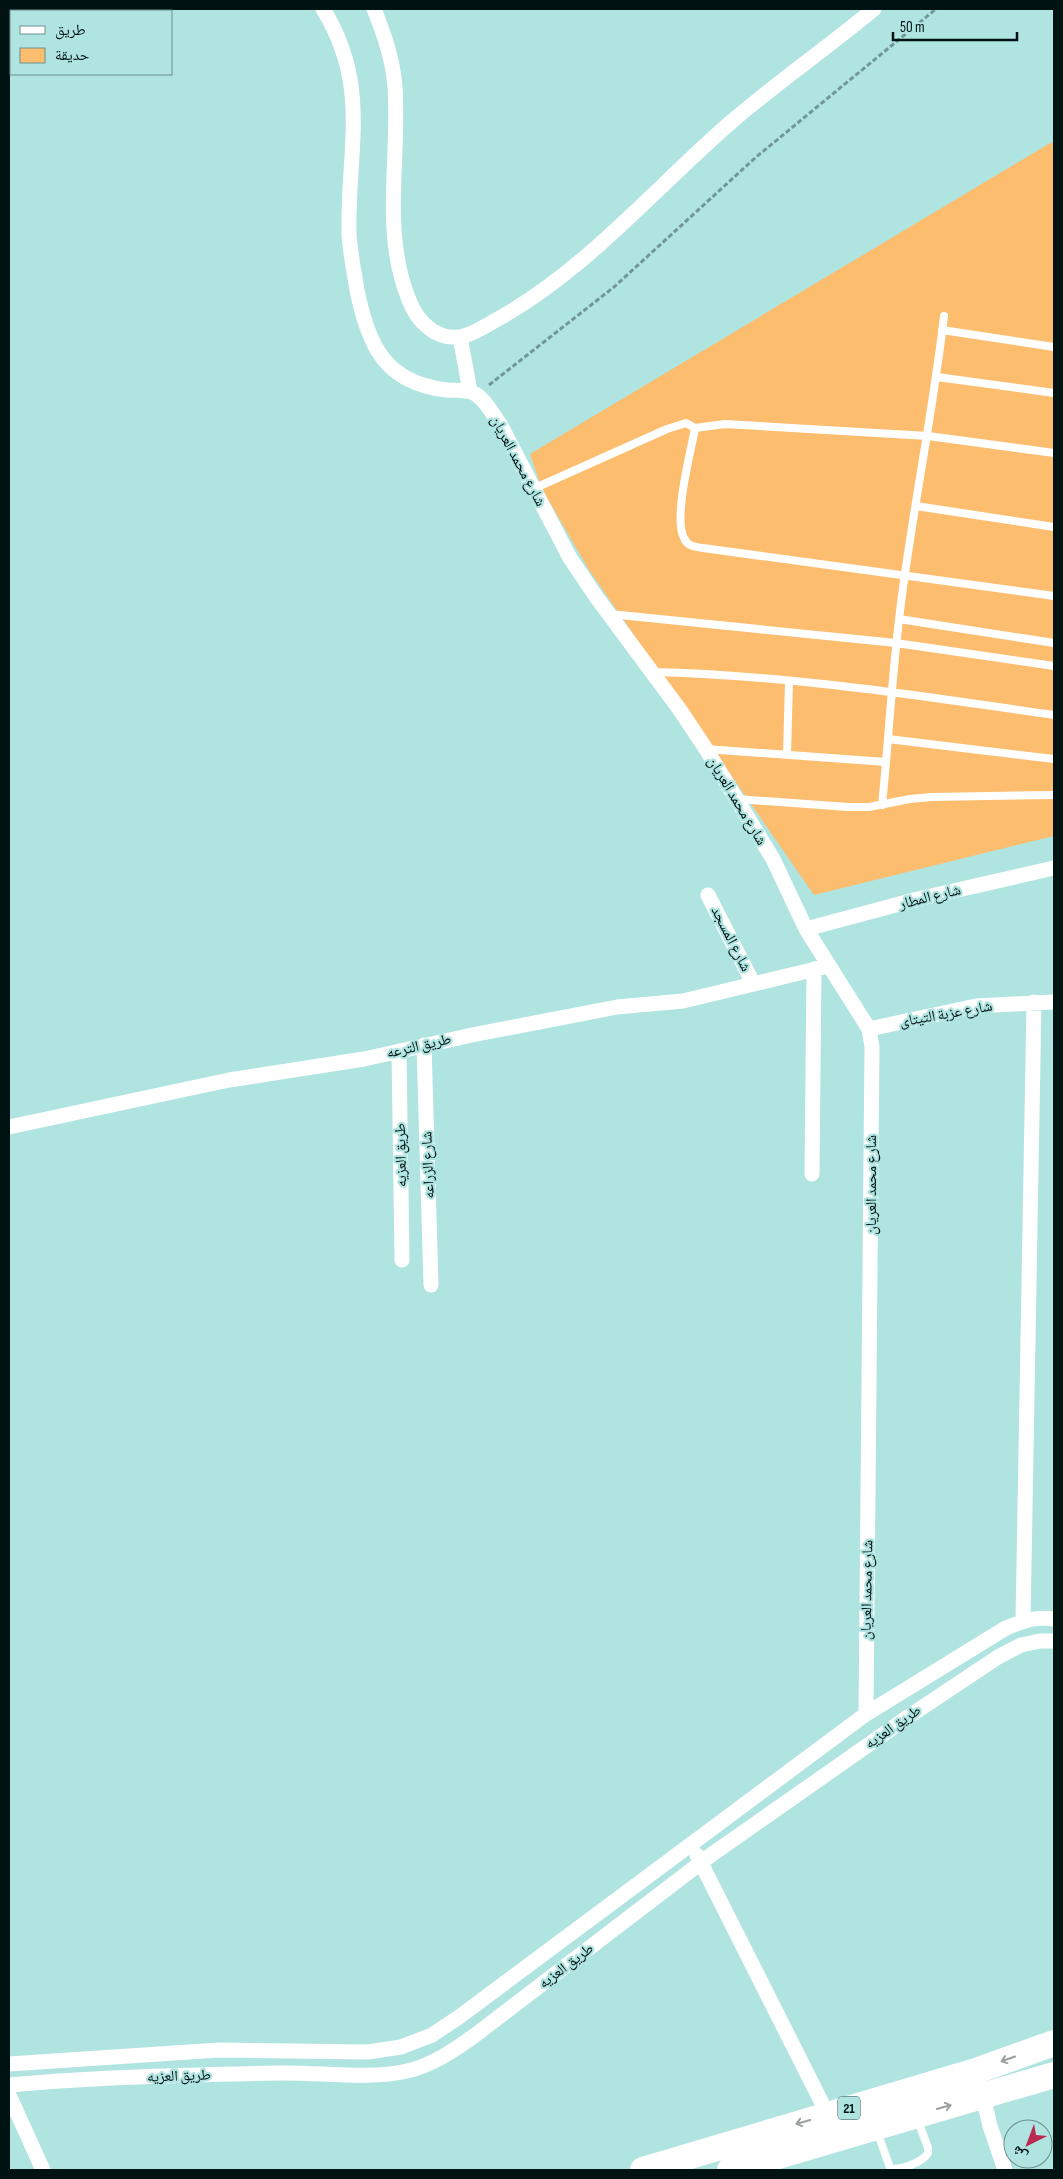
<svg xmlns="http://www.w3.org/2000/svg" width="1063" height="2179" font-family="'Sofia Sans Condensed','Noto Naskh Arabic',sans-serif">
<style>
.green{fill:#fdbd6e}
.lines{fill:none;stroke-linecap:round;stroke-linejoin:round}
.path{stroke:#719896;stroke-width:3;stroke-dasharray:5 2.5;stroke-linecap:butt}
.service{stroke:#fff;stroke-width:8}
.minor{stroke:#fff;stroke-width:15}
.trunk{stroke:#fff;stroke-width:26}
.oneway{stroke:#99a0a0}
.labels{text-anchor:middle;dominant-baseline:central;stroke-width:4.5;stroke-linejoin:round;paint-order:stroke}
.shield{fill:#b0e4e0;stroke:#365150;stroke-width:1}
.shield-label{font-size:14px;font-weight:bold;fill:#011212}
.street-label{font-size:15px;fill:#011212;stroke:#b0e4e0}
</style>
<rect width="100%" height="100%" fill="#b0e4e0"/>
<!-- green -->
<path class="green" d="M1052,142L1054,149V836L814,895L589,570L542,489L530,454Z"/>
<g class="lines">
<!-- path -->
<path class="path" d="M489,385L614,287L755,158L936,9"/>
<!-- service -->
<path class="service" d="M942,330L1054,347
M937,377L1054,393
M695,428C691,451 673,518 684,538C687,546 695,547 703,548L1054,596
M533,489L667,429L686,423L695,428L725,424L928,436L1054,453
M916,506L1054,527
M610,614L896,643L1054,666
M899,619L1054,643
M653,672C787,675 921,696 1054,715
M888,739L1054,759
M706,749L886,762
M787,754L789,681
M736,799L848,807H869L910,799L931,797L1054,795
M882,805C890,728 893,651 905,574C917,488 934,403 944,316
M877,2131L889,2165L890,2168C900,2171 923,2162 928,2153V2148L917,2118"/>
<!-- minor -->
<path class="minor" d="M323,9C371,86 347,151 349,234C350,252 354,271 357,290C361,310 367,333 378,351C393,376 419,387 447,390C457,391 469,389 477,395C487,402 493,415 500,424L570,558L597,598L680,710L706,749L773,859L806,929L869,1029L872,1047L866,1714
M374,9C384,34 393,59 395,87C400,159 381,231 409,300C417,321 435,340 460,337C472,335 486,326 496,320C584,272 654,189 730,123C776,83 827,48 874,9
M460,337L470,391
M708,895L753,983
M806,929L918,899L1054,868
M869,1029L976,1006L1054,1002
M424,1045L431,1285
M399,1051L402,1260
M9,1127L229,1080L364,1059L472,1035L617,1007L683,1001L828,966
M812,1174L814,969
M1023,1621L1034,1002
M697,1855L828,2115
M9,2064L219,2050L368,2052L401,2047L432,2035L459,2017L866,1714L1006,1628C1023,1621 1036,1616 1054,1619
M9,2085C98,2077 189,2075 279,2073C319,2072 369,2080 407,2071C433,2065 454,2050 474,2036L711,1855L908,1717L998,1657L1021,1645L1040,1641H1054
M9,2095L43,2170
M983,2096L990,2126L1005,2170"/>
<!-- trunk -->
<path class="trunk" d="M643,2170L976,2071L1054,2043
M730,2170L1054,2075"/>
</g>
<!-- one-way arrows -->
<defs><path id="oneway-shaft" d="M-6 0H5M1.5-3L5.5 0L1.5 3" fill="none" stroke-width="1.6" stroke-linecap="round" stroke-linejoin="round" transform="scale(1.25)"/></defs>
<g class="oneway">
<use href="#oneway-shaft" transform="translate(1008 2059) rotate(161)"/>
<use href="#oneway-shaft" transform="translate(944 2107) rotate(-16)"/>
<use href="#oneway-shaft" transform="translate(803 2122) rotate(164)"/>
</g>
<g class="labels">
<!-- shield labels -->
<rect class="shield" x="838" y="2096.5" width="22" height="23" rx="4"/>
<g class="shield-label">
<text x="849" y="2108">21</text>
</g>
<!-- street labels -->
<g class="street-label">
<text transform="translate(518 461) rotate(62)">شارع محمد العريان</text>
<text transform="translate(737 801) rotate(59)">شارع محمد العريان</text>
<text transform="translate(930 897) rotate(-14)">شارع المطار</text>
<text transform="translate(731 939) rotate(63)">شارع المسجد</text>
<text transform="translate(946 1014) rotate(-10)">شارع عزبة التيتاى</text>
<text transform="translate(419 1046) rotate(-13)">طريق الترعه</text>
<text transform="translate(401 1155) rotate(-91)">طريق العزيه</text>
<text transform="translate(428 1165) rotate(-92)">شارع الزراعه</text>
<text transform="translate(871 1185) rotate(-90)">شارع محمد العريان</text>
<text transform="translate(867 1590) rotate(-89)">شارع محمد العريان</text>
<text transform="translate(893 1727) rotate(-35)">طريق العزيه</text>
<text transform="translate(566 1966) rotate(-37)">طريق العزيه</text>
<text transform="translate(179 2076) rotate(-2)">طريق العزيه</text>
</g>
</g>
<!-- border -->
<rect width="1063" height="2179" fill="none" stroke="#011212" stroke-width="20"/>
<!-- legend -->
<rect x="10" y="10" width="162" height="65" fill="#b0e4e0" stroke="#6a908e"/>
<rect x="20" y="26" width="25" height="8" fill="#ffffff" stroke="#6a908e"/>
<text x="55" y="35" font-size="15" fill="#011212">طريق</text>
<rect x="20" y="48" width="25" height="15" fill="#fdbd6e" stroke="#6a908e"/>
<text x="55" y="60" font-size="15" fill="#011212">حديقة</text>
<!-- north arrow -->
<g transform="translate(1028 2144) rotate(222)"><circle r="24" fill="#b0e4e0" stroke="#6a908e"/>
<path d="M0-4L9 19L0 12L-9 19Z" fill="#ba2a51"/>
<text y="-8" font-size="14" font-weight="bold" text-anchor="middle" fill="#011212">ش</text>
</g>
<!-- scale -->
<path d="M893 32v8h124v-8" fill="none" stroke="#011212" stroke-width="2.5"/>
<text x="900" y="32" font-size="15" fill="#011212" stroke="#b0e4e0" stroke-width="4" paint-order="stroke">50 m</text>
</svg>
